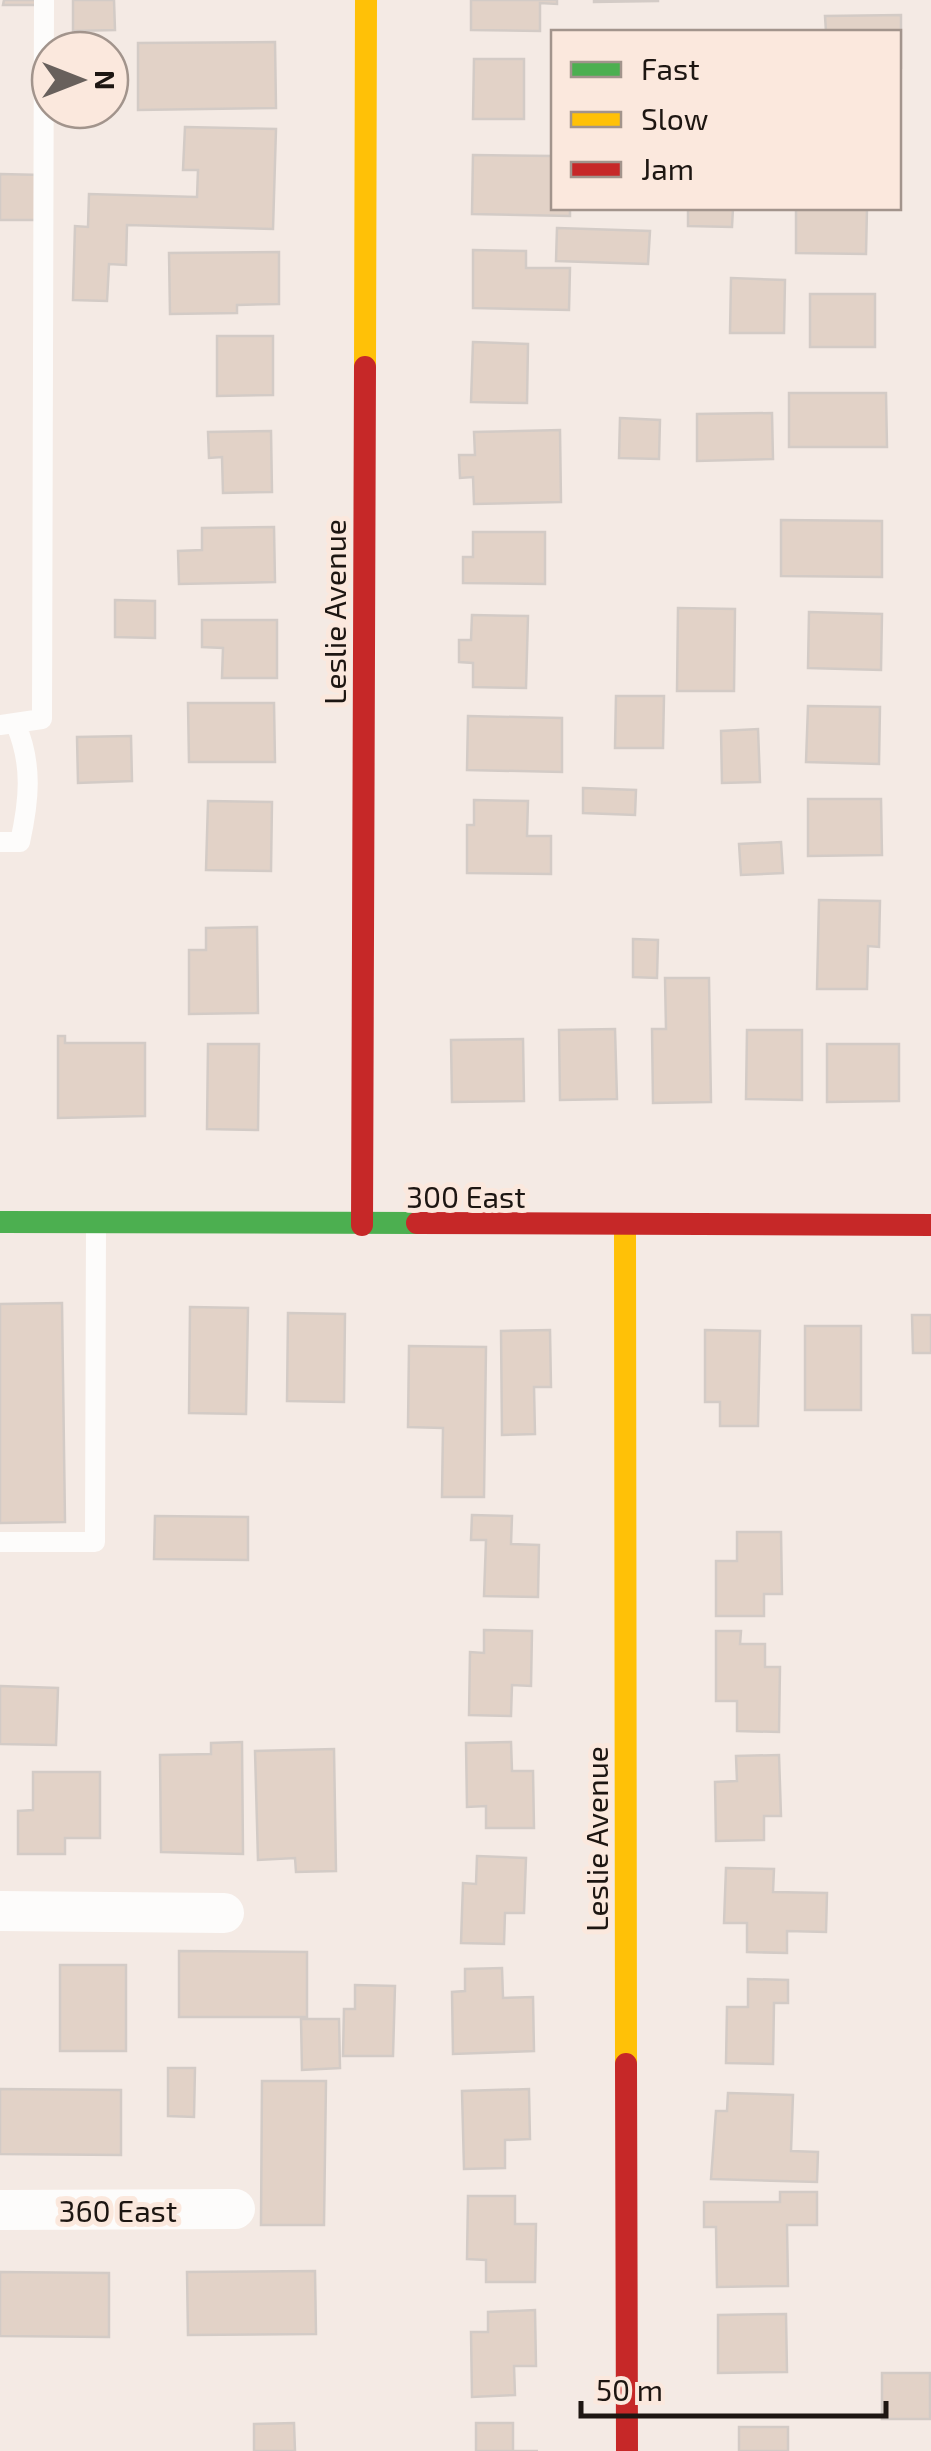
<svg xmlns="http://www.w3.org/2000/svg" width="931" height="2451" font-family="'Exo 2',sans-serif">
<style>
.building{fill:#e2d2c7;stroke:#d3cbc6;stroke-width:2.5}
.lines{fill:none;stroke-linecap:round;stroke-linejoin:round}
.lane{stroke:#fdfcfb;stroke-width:20}
.street{stroke:#fdfcfb;stroke-width:40}
.fast{stroke:#4caf50;stroke-width:22}
.slow{stroke:#ffc107;stroke-width:22}
.jam{stroke:#c62828;stroke-width:22}
.labels{text-anchor:middle;dominant-baseline:central;stroke-width:10;stroke-linejoin:round;paint-order:stroke}
.street-label{font-size:30px;fill:#1d1612;stroke:#fbe8dd}
</style>
<rect width="100%" height="100%" fill="#f4eae4"/>
<!-- building -->
<path class="building" d="M4,0H40V5H3Z
M73,0H114L115,30L73,31Z
M471,0H557V4L540,3V31L471,30Z
M594,0H658V1L594,2Z
M901,15V69L898,32H826L825,16Z
M275,42L276,108L138,110V43Z
M474,59H524V119H473Z
M185,127L276,129L273,229L127,225L126,265L109,264L107,301L73,300L75,226L88,227L89,194L197,197L198,170H183Z
M473,155L554,156V208H570V216L472,214Z
M0,174L43,175V220H0Z
M688,208H733L732,227L688,226Z
M796,208H867L866,254L796,253Z
M557,228L650,231L648,264L556,261Z
M473,250L526,251V268H570L569,310L473,308Z
M279,252V304L237,305V313L170,314L169,253Z
M731,278L785,280L784,333H730Z
M810,294H875V347H810Z
M217,336H273V395L217,396Z
M473,342L528,344L527,403L471,402Z
M789,393H886L887,447H789Z
M772,413L773,459L697,461V414Z
M620,418L660,420L659,459L619,458Z
M560,430L561,502L474,504L473,477L460,478L459,455H475L474,432Z
M271,431L272,492L223,493L222,457L209,458L208,432Z
M781,520L882,521V577L781,576Z
M274,527L275,582L179,584L178,551L202,550V528Z
M473,532H545V584L463,583V557H473Z
M115,600L155,601V638L115,637Z
M678,608L735,609L734,691H677Z
M809,612L882,614L881,670L808,668Z
M472,615L528,616L526,688L473,687V663L459,662V640H471Z
M202,620H277V678H222L223,648L202,647Z
M616,696H664L663,748H615Z
M188,703H274L275,762H189Z
M808,706L880,707L879,764L806,762Z
M468,716L562,718V772L467,770Z
M758,729L760,782L722,783L721,731Z
M131,736L132,781L78,783L77,737Z
M583,788L636,790L635,815L583,813Z
M808,799H881L882,855L808,856Z
M474,800L528,801L527,836H551V874L467,873V825H474Z
M208,801L272,802L271,871L206,870Z
M781,842L783,873L741,875L739,844Z
M819,900L880,901L879,947L868,946L867,989H817Z
M257,927L258,1013L189,1014V950H206V928Z
M633,939L658,940L657,978L633,977Z
M665,978H709L711,1102L653,1103L652,1029H666Z
M615,1029L617,1099L560,1100L559,1030Z
M747,1030H802V1100L746,1099Z
M58,1036H65V1043H145V1116L58,1118Z
M523,1039L524,1101L452,1102L451,1040Z
M208,1044H259L258,1130L207,1129Z
M827,1044H899V1101L827,1102Z
M62,1303L65,1522L0,1523V1304Z
M190,1307L248,1308L246,1414L189,1413Z
M288,1313L345,1314L344,1402L287,1401Z
M912,1315H931V1353H913Z
M805,1326H861V1410H805Z
M550,1330L551,1387H534L535,1434L502,1435L501,1331Z
M705,1330L760,1331L758,1426H720V1402H705Z
M409,1346L486,1347L484,1497H442L443,1428L408,1427Z
M472,1515L512,1516L511,1544L539,1545L538,1597L484,1596L486,1540H471Z
M155,1516L248,1517V1560L154,1559Z
M737,1532H781L782,1594H764V1616H716V1561H737Z
M484,1630L532,1631L531,1686L512,1685L511,1716L469,1715L470,1652L484,1653Z
M716,1631H741L740,1644H765V1667H780L779,1732L737,1731V1701H716Z
M0,1686L58,1688L56,1745L0,1744Z
M242,1742L243,1854L161,1852L160,1755L211,1754V1743Z
M511,1742L512,1771H533L534,1828H486V1806L467,1807L466,1743Z
M334,1749L336,1871L296,1872L295,1858L258,1860L255,1751Z
M779,1755L781,1816H764V1840L716,1841L715,1782L737,1781L736,1756Z
M33,1772H100V1838H65V1854H18V1811L33,1810Z
M477,1856L526,1858L524,1913H505L504,1944L461,1943L463,1883L476,1884Z
M726,1868L774,1869L773,1892L827,1893L826,1932L787,1931V1953L747,1952V1923H724Z
M179,1951L307,1952V2017H179Z
M60,1965H126V2051H60Z
M502,1968L503,1998L533,1997L534,2051L453,2054L452,1992L465,1991V1969Z
M748,1979L788,1980V2003H774L773,2064L726,2063L727,2007H748Z
M355,1985L395,1986L393,2056H343L344,2009H355Z
M301,2019H339L340,2068L302,2070Z
M168,2068H195L194,2117L168,2116Z
M262,2081H326L324,2225H261Z
M0,2089L121,2090V2155L0,2154Z
M529,2089L530,2139L505,2140V2168L464,2169L462,2091Z
M728,2093L793,2095L791,2151L818,2152L817,2182L711,2179L716,2111H727Z
M780,2192H817V2225H787L788,2286L717,2287L716,2227H704V2202H780Z
M468,2196H515V2224H536L535,2282H486V2260L467,2259Z
M315,2271L316,2334L188,2335L187,2272Z
M0,2272L109,2273V2337L0,2336Z
M535,2310L536,2366H514L515,2395L472,2397L471,2332H488V2312Z
M786,2314L787,2372L718,2373V2315Z
M882,2373H930V2419H882Z
M294,2423L295,2451H254V2424Z
M476,2423H513V2451H538H476Z
M739,2427H788V2451H739Z"/>
<g class="lines">
<!-- lane -->
<path class="lane" d="M0,725L42,719L44,0
M0,842H20C29,801 33,765 16,725
M0,1542H95L96,1224"/>
<!-- street -->
<path class="street" d="M0,1911L224,1913
M0,2210L235,2209"/>
<!-- fast -->
<path class="fast" d="M0,1222L417,1223"/>
<!-- slow -->
<path class="slow" d="M365,367L366,0
M625,1227L626,2064"/>
<!-- jam -->
<path class="jam" d="M417,1223L931,1225
M362,1225L365,367
M626,2064L627,2451"/>
</g>
<g class="labels">
<!-- street labels -->
<g class="street-label">
<text transform="translate(334 612) rotate(-90)">Leslie Avenue</text>
<text x="466" y="1196">300 East</text>
<text transform="translate(596 1839) rotate(-90)">Leslie Avenue</text>
<text x="118" y="2210">360 East</text>
</g>
</g>
<!-- legend -->
<rect x="551" y="30" width="350" height="180" fill="#fbe8dd" stroke="#a2948c" stroke-width="2.5"/>
<rect x="571" y="62" width="50" height="15" fill="#4caf50" stroke="#a2948c" stroke-width="2.5"/>
<text x="641" y="80" font-size="30" fill="#1d1612">Fast</text>
<rect x="571" y="112" width="50" height="15" fill="#ffc107" stroke="#a2948c" stroke-width="2.5"/>
<text x="641" y="130" font-size="30" fill="#1d1612">Slow</text>
<rect x="571" y="162" width="50" height="15" fill="#c62828" stroke="#a2948c" stroke-width="2.5"/>
<text x="641" y="180" font-size="30" fill="#1d1612">Jam</text>
<!-- north arrow -->
<g transform="translate(80 80) rotate(90)"><circle r="48" fill="#fbe8dd" stroke="#a2948c" stroke-width="2.5"/>
<path d="M0-8L18 38L0 25L-18 38Z" fill="#68605c"/>
<text y="-15" font-size="28" font-weight="bold" text-anchor="middle" fill="#1d1612">N</text>
</g>
<!-- scale -->
<path d="M581 2401v15h305v-15" fill="none" stroke="#1d1612" stroke-width="5"/>
<text x="596" y="2401" font-size="30" fill="#1d1612" stroke="#fbe8dd" stroke-width="8" paint-order="stroke">50 m</text>
</svg>
